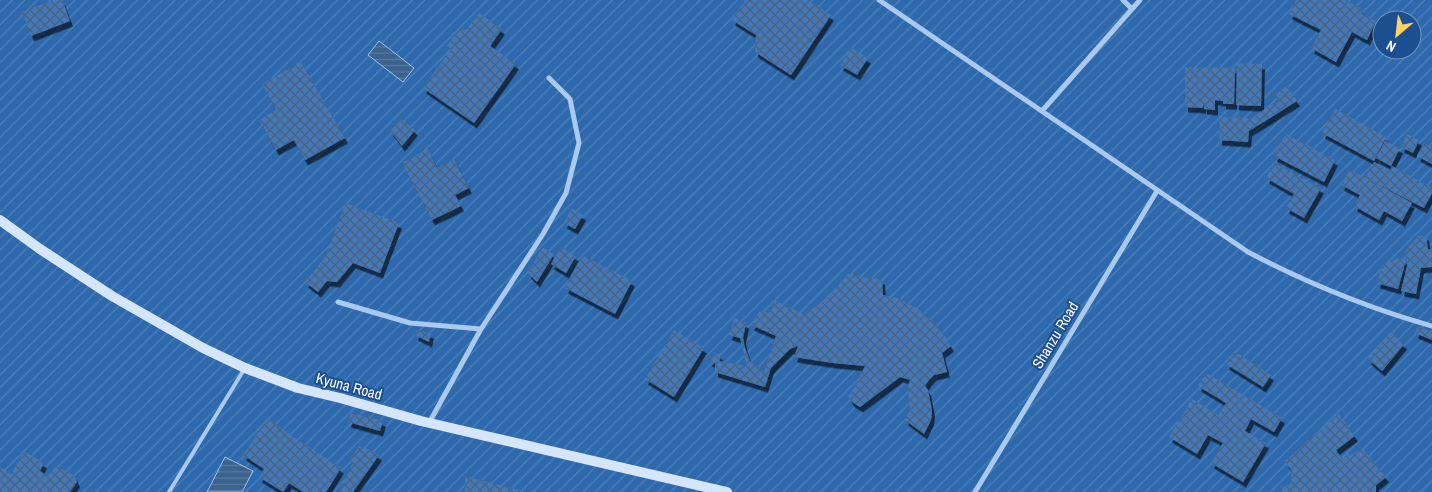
<svg xmlns="http://www.w3.org/2000/svg" width="1432" height="492" font-family="'Archivo Narrow',sans-serif">
<style>
.garden{fill:url(#garden-furrows);fill-rule:evenodd}
.water{fill:url(#water-rules);stroke:#9cc4f0}
.building{fill:url(#building-cross-hatch);filter:url(#shadow)}
.lines{fill:none;stroke-linecap:round;stroke-linejoin:round}
.service{stroke:#a9c9ee;stroke-width:4}
.minor{stroke:#a9c9ee;stroke-width:5}
.secondary{stroke:#d6e6fa;stroke-width:10}
.labels{text-anchor:middle;dominant-baseline:central;stroke-width:4;stroke-linejoin:round;paint-order:stroke}
.street-label{font-size:15px;fill:#fff;stroke:#1b4f8f}
</style>
<defs>
<pattern id="garden-furrows" width="10" height="10" patternUnits="userSpaceOnUse" patternTransform="scale(1.25)"><rect width="10" height="10" fill="#2e69ad"/><path d="M-1 1l2-2M0 10L10 0M9 11l2-2" fill="none" stroke="#4d80b9"/></pattern>
<pattern id="water-rules" width="6" height="5" patternUnits="userSpaceOnUse" patternTransform="scale(1.25)"><rect width="6" height="5" fill="#3c6290"/><path d="M0 2.5h6" fill="none" stroke="#597aa1"/></pattern>
<pattern id="building-cross-hatch" width="8" height="8" patternUnits="userSpaceOnUse" patternTransform="scale(1.25)"><rect width="8" height="8" fill="#4478b7"/><path d="M0 0l8 8M0 8l8-8" fill="none" stroke="#486282"/></pattern>
<filter id="shadow"><feDropShadow dx="3" dy="5.5" stdDeviation="0" flood-color="#0009"/></filter>
</defs>
<rect width="100%" height="100%" fill="#1b4f8f"/>
<!-- garden -->
<path class="garden" d="M0,0H1432V492H0ZM1382,20H1412V50H1382Z"/>
<!-- water -->
<path class="water" d="M379,41L414,68L403,82L368,55Z
M225,457L253,471L242,492H207Z"/>
<!-- building -->
<path class="building" d="M53,0H62L70,21L31,36L22,12Z
M745,0H807L831,15L791,75L755,52L756,35L732,20Z
M1296,0H1345L1362,9L1361,13L1376,21L1367,40L1352,32L1336,62L1311,48L1321,30L1289,14Z
M479,13L502,29L490,46L516,64L474,123L423,88L451,49L447,46L458,30H466Z
M851,48L868,58L857,75L840,65Z
M301,62L345,138L305,160L294,140L276,150L259,120L276,110L262,84Z
M1237,63L1262,64L1261,106L1236,105Z
M1185,67L1235,68L1234,104H1223V101L1215,100V110L1204,109V102L1203,108L1185,107Z
M1287,86L1297,101L1249,131L1248,142L1219,140L1220,117L1251,118L1278,101L1274,94Z
M1335,109L1386,137L1374,161L1322,133Z
M400,118L415,130L402,146L390,130Z
M1286,134L1335,160L1324,182L1274,156Z
M1407,134L1419,140L1413,153L1401,147Z
M1385,141L1400,148L1391,166L1376,158Z
M1424,143L1432,147V164L1417,156Z
M428,149L437,168L454,159L469,188L455,195L461,206L432,220L402,163Z
M1374,162L1390,170L1392,166L1432,188V193L1424,208L1368,179L1412,203L1402,221L1384,211L1379,220L1354,206L1360,195L1341,185L1349,169L1365,178Z
M1274,163L1321,188L1304,218L1286,208L1294,194L1266,178Z
M346,203L399,223L380,273L353,263L337,282L327,281L318,292L305,282L325,257Z
M571,208L583,215L575,229L564,223Z
M1426,235L1428,249H1432V267L1421,268L1416,294L1401,291L1408,262L1407,261L1405,252L1418,236Z
M542,247L554,254L537,282L528,273Z
M561,247L576,256L566,273L551,264Z
M582,255L632,281L615,314L565,288Z
M1398,258L1406,260L1398,289L1377,283L1382,266Z
M848,274H855L860,277L882,279L883,295L898,298L921,311L938,327L951,346L942,353L947,372L934,375L929,380L925,386L928,390L932,411L931,420L924,434L905,420L910,408L908,386L910,380L900,377L860,407L852,402L848,396L855,387L865,366L833,363L794,357L798,346L790,349L771,368L765,387L715,372V363L709,361L715,352L720,355V361L745,366L746,361L740,338L729,335L734,318L746,323L743,338L745,348L750,361L764,372L776,336L751,325L759,312H770L774,300L803,314L826,300Z
M1418,326L1432,332V340L1415,333Z
M417,330L431,333L429,342L415,335Z
M674,330L704,348L674,397L645,379Z
M1390,332L1404,344L1382,371L1368,359Z
M1234,351L1271,375L1263,387L1226,364Z
M1206,373L1282,418L1274,432L1251,419L1245,431L1266,443L1243,482L1211,463L1223,443L1208,435L1197,454L1169,437L1192,399L1218,415L1226,403L1198,386Z
M351,413L383,421L380,431L348,422Z
M1339,414L1355,436L1336,450L1342,459L1348,453L1349,456L1362,448L1386,477L1376,485V492H1282L1281,486L1290,485L1292,471L1285,461Z
M267,419L341,468L326,492H303L289,483L283,492L259,477L264,469L243,455Z
M359,446L371,450L379,455L353,492H340L352,464L350,460Z
M24,451L44,463L40,471L48,476L55,467L60,468L74,475L77,482L70,492H0V467L11,474Z
M465,476L523,491V492H465Z"/>
<g class="lines">
<!-- service -->
<path class="service" d="M169,492L245,368"/>
<!-- minor -->
<path class="minor" d="M879,0L1248,252C1307,283 1368,308 1432,326
M1123,0L1131,8
M1042,111L1140,0
M338,302L410,323L481,329
M429,423L481,329L543,234L566,193L579,143L570,99L549,78
M975,492L1157,191"/>
<!-- secondary -->
<path class="secondary" d="M0,220L40,249L112,296L203,348L245,368L298,388L340,398L421,421L727,492"/>
</g>
<g class="labels">
<!-- street labels -->
<g class="street-label">
<text transform="translate(1055 335) rotate(-59)">Shanzu Road</text>
<text transform="translate(349 386) rotate(15)">Kyuna Road</text>
</g>
</g>
<!-- north arrow -->
<g transform="translate(1397 35) rotate(208)"><circle r="24" fill="#1b4f8f" stroke="#7695bc"/>
<path d="M0-4L9 19L0 12L-9 19Z" fill="#ffd166"/>
<text y="-8" font-size="14" font-weight="bold" text-anchor="middle" fill="#ffffff">N</text>
</g>
</svg>
